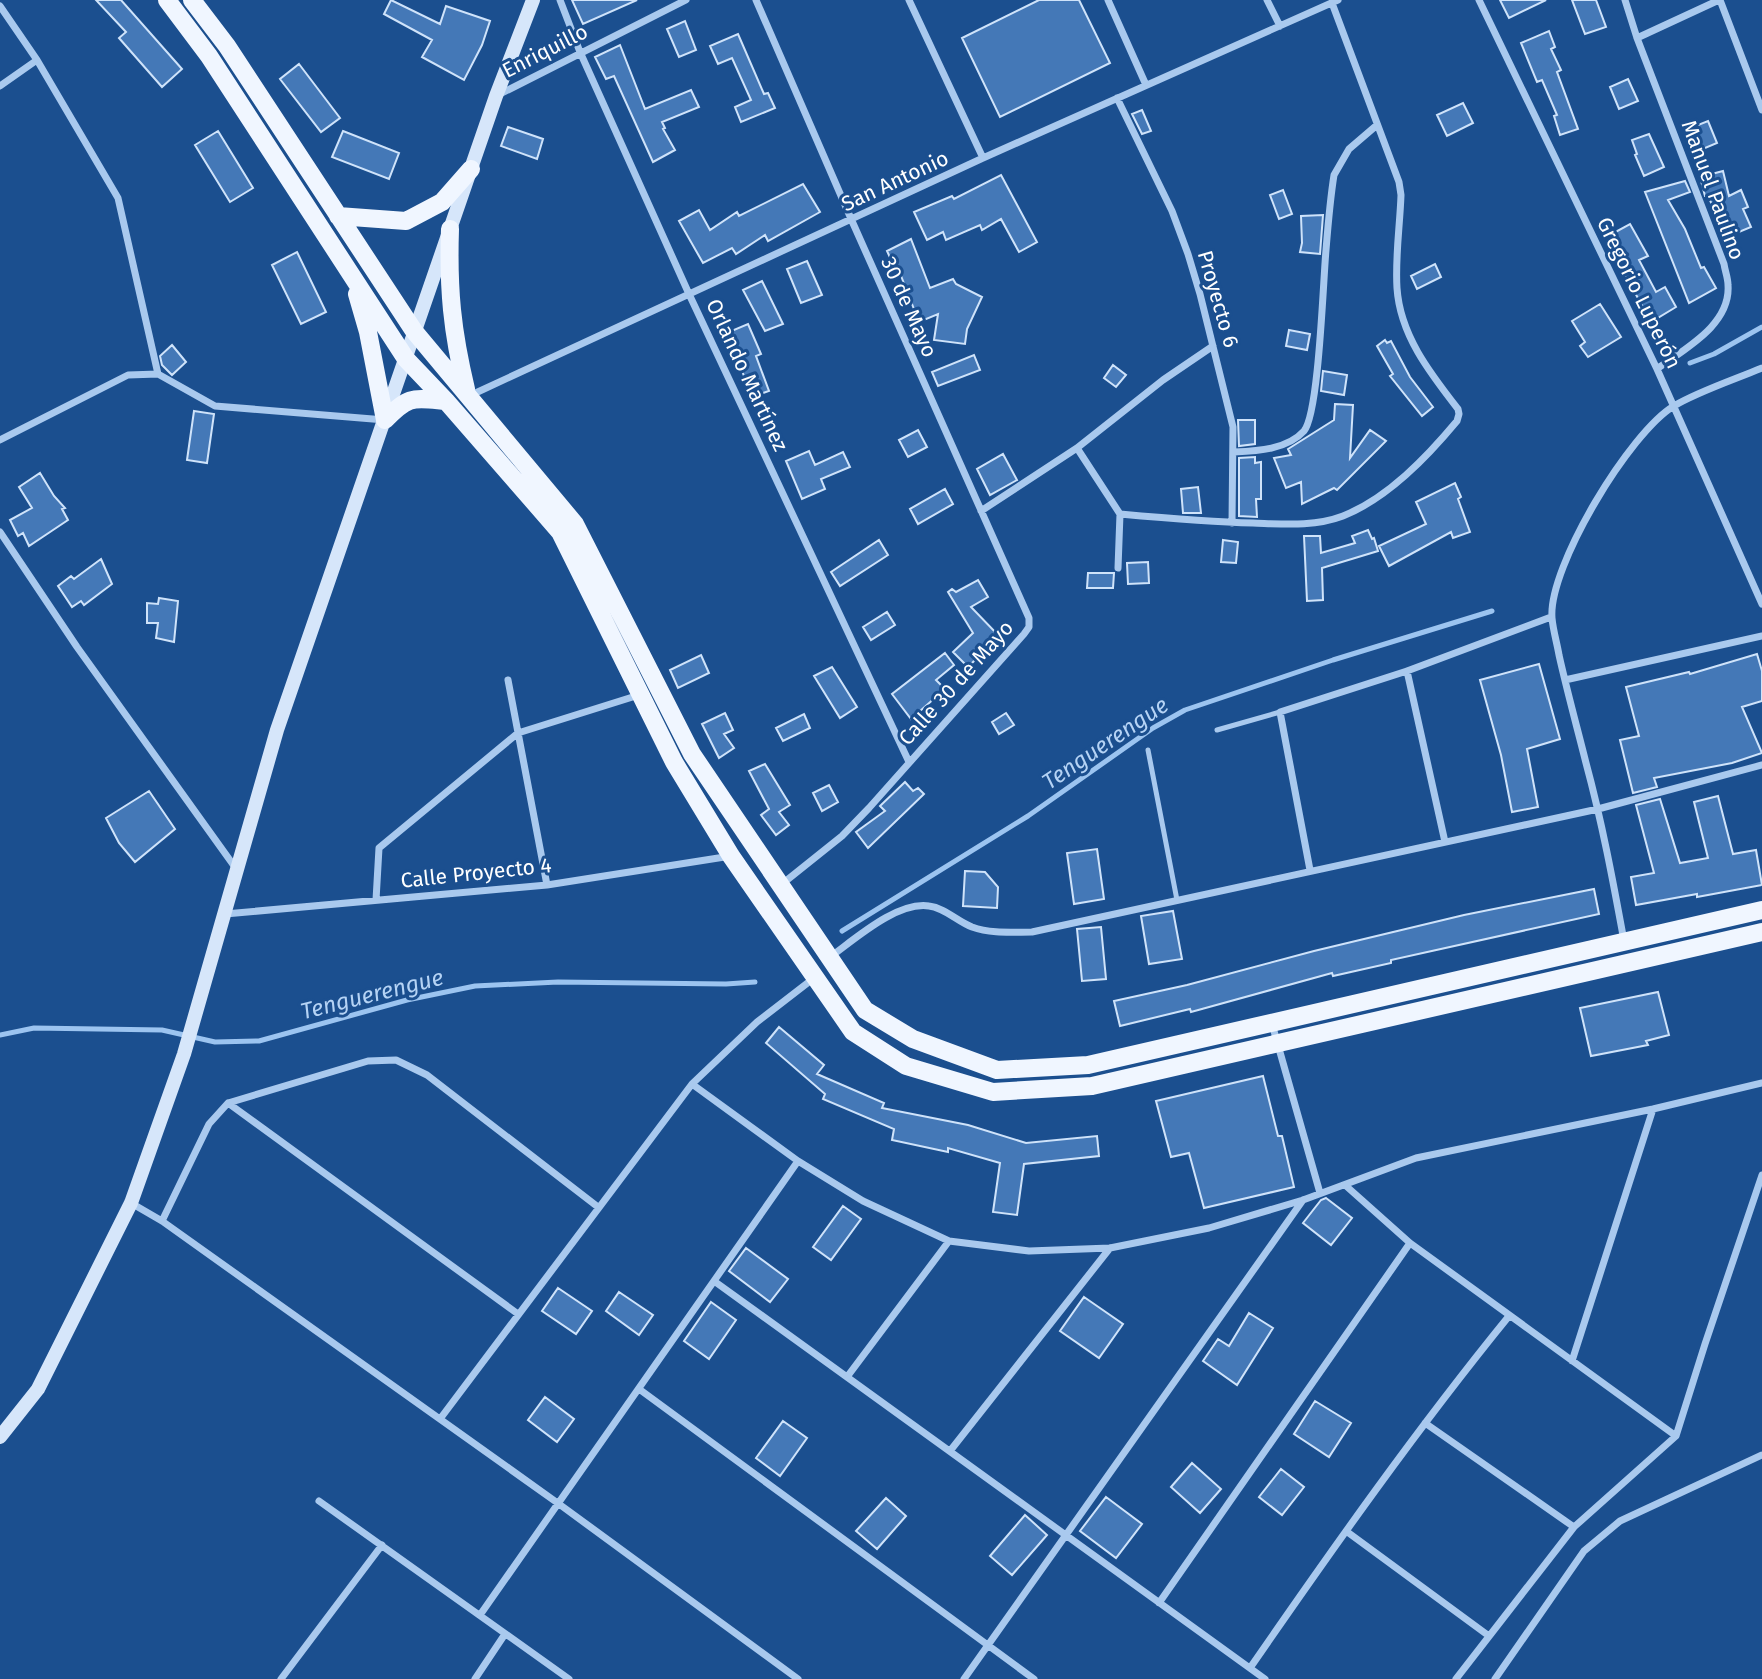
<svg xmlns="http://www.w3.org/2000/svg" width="1762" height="1679" font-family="'Fira Sans',sans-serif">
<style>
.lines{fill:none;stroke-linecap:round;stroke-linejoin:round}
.stream{stroke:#9cc4f0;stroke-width:5}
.building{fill:#4478b7;stroke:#cfe3fa;stroke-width:2}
.service{stroke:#a9c9ee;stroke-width:5}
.minor{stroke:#a9c9ee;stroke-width:7}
.secondary{stroke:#d6e6fa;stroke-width:14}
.primary{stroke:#f0f6ff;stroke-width:18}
.labels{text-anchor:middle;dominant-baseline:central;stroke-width:6;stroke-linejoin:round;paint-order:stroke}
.street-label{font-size:21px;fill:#fff;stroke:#1b4f8f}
.water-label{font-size:23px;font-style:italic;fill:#b5d3f5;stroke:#1b4f8f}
</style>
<rect width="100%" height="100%" fill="#1b4f8f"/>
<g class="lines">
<!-- stream -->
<path class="stream" d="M1690,363L1714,354L1762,327
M842,931L1028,816L1153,728L1185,710L1333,660L1492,611
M0,1035L34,1028L162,1030L215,1042L259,1041L407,1000L475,986L558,982L726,984L755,982"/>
</g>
<!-- building -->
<path class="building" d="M96,0H121L182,69L162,87L119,38L126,32Z
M391,0L440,24L446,6L490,21L482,45L464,80L422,57L432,40L384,14Z
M572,0H637L583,24Z
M1039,0H1079L1110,63L1000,117L962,38Z
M1500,0H1546L1509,18Z
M1572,0H1596L1606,27L1585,34Z
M685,21L696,50L679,57L667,29Z
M1549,31L1555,47L1551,49L1561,70L1557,72L1578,129L1560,135L1554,116L1557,115L1542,80L1537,82L1521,43Z
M738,34L764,94L768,93L775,108L741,122L735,107L751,100L732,58L718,64L710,46Z
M620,45L645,109L691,90L699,107L662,122L665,128L663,129L675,150L653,162L614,76L606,79L595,57Z
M299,64L340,118L321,132L280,79Z
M1628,79L1638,101L1619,109L1610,87Z
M1463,103L1473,123L1447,136L1437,115Z
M1142,110L1151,131L1142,134L1132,114Z
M1708,121L1717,143L1698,151L1688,129Z
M508,127L543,139L537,159L501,146Z
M218,131L253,188L230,202L195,145Z
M343,131L399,153L389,179L332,157Z
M1649,134L1664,167L1644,176L1635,155L1637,154L1632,140Z
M1723,171L1729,196L1741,190L1748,207L1743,209L1751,227L1727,237L1708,196H1705L1700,177Z
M1001,175L1037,242L1019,252L1001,219L982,230L980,225L946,240L943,232L927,240L914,212L952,196L954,199Z
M1685,181L1690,192L1668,200L1685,229L1701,268L1704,267L1716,288L1689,303L1645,192Z
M803,184L820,212L768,241L765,235L736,254L732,248L703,263L679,221L699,210L710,230L737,212L739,216Z
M1283,190L1292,214L1279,219L1270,195Z
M1323,215L1320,254L1300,252L1302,243L1301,216Z
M1630,224L1648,256L1639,260L1656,292L1665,287L1676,307L1651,322L1628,280L1616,256L1620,254L1610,235Z
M911,239L930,288L953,279L956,284L982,297L967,329L965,344L934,340L938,314L919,322L896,263L893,264L887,251Z
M297,252L326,312L301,324L272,265Z
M807,261L822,295L801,303L787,269Z
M1435,264L1441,277L1417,289L1411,276Z
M762,281L783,324L765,331L743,290Z
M1600,304L1621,337L1588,357L1580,346L1585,342L1572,321Z
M748,324L761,354L756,356L769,391L751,397L729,332Z
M1289,330L1310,334L1307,350L1286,346Z
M1385,340L1387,343L1391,341L1410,377L1433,407L1422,416L1390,376L1393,374L1377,346Z
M172,345L186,362L172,375L162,365L160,356Z
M974,355L980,370L938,386L932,372Z
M1113,365L1126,375L1116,387L1104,378Z
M1323,371L1347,375L1344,395L1321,391Z
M1335,404L1353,405L1350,458L1370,430L1386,441L1337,490L1334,488L1302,504L1301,482L1286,488L1274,458L1291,455L1288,449L1334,420Z
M194,411L214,414L207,463L187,460Z
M1238,420H1255V444L1239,446Z
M918,430L927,447L908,457L899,440Z
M809,451L815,465L843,452L850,467L821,479L825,489L802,499L786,461Z
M1003,454L1017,480L990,495L977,469Z
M1255,457V463L1261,462V499H1256L1257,517L1239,516V458Z
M40,473L54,496L65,508L62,509L68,520L29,546L23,533L18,536L10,520L32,508L19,487Z
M1455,483L1461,497L1458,499L1470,532L1453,538L1451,532L1389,566L1379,546L1426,524L1416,502Z
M1198,487L1201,513H1183L1181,489Z
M945,489L953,504L918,524L910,509Z
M1368,530L1372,539L1374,538L1378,551L1322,568L1323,600L1307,601L1304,536H1320L1321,553L1355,543L1352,536Z
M879,540L888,555L840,586L831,572Z
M1223,540L1238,542L1236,563L1221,562Z
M101,559L112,584L84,605L81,601L72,607L58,586L71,576L74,579Z
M1148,562L1149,583L1128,584L1127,563Z
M1088,573H1114L1113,588H1087Z
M978,580L988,597L971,607L999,636L968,667L953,652L973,633L948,592L952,589L956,592Z
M159,598L178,601L174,642L156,638L158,623H147V603L158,604Z
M887,612L895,625L871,640L863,627Z
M945,653L954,665L936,680L945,689L911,719L892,694Z
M1757,654L1762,671V701L1742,707L1762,753L1732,763L1654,778L1657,787L1633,793L1620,740L1639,736L1626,687L1689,672L1690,674Z
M701,655L709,673L678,688L670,670Z
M1539,664L1560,739L1527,749L1538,807L1512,812L1501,755L1480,680Z
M832,667L857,707L840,718L814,676Z
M725,713L733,730L724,734L734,748L719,758L702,724Z
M1006,713L1014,725L999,734L992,722Z
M804,714L810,728L783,741L776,728Z
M765,764L790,805L779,812L789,825L776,835L761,815L769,809L749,771Z
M905,782L913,791L918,788L924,794L868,848L856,832L885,811L880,806Z
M829,785L838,802L822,811L813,793Z
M149,791L175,829L135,862L119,843L106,818Z
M1718,796L1733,854L1756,850L1762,885L1697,897V894L1636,905L1631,877L1654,873L1636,805L1660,799L1680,863L1708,858L1694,802Z
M1097,849L1104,899L1074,904L1067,853Z
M965,871L985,872L998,887L997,908L963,906Z
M1594,889L1599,914L1391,960V963L1333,976L1332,973L1191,1012L1190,1009L1120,1026L1114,1001L1187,985L1314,951L1464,915Z
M1173,911L1182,959L1149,964L1141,916Z
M1101,927L1106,979L1082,981L1077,929Z
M1658,992L1669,1035L1646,1041L1648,1045L1591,1056L1580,1008Z
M779,1027L824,1065L817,1074L884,1103L882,1108L968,1125L1026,1143L1097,1136L1099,1156L1024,1164L1017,1215L993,1212L1000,1163L948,1148V1152L892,1140L894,1129L823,1099L825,1094L766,1043Z
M1263,1076L1278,1136H1282L1294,1187L1204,1208L1189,1153L1171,1157L1156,1101Z
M1326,1198L1352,1218L1331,1245L1303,1223L1321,1200Z
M843,1206L861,1219L831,1260L813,1247Z
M746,1248L788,1279L770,1302L729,1271Z
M558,1288L592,1311L576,1334L542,1311Z
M619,1292L653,1315L639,1335L606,1311Z
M1084,1297L1123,1324L1099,1358L1060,1331Z
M711,1302L736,1320L709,1359L684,1341Z
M1249,1313L1273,1328L1237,1385L1203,1361L1218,1339L1229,1346Z
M545,1397L574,1419L557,1442L528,1420Z
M1315,1401L1351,1423L1329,1457L1294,1434Z
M783,1421L807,1438L780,1476L756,1458Z
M1192,1463L1221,1489L1200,1513L1171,1487Z
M1281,1469L1304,1487L1282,1515L1259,1497Z
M1106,1497L1142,1524L1116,1558L1080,1531Z
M886,1498L906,1516L877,1549L856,1531Z
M1025,1515L1047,1535L1012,1575L990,1556Z"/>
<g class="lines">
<!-- service -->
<path class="service" d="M1217,730L1280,712
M1148,750L1177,900"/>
<!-- minor -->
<path class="minor" d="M560,0L580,52L689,294L909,762
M756,0L852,221L1029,618V627L1024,634L869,808L842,836L782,884
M909,0L983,158
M1108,0L1146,85
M1267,0L1280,26
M1479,0L1657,369L1762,604
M1625,0L1637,38L1724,264C1725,271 1728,278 1728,285C1731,325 1684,349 1657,369
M1720,0L1762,110
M0,6L37,60L0,86
M1637,38L1719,0
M37,60L118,198L158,374
M500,94L686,0
M1117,98L1172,211L1188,254L1200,294L1233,427L1232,523
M469,396L983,158L1338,0
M0,440L128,375L158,374L215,406L385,420
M1077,448L1120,514C1164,518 1208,522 1253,523C1283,524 1314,527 1343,516C1388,498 1427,457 1457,421L1459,414L1458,409C1430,373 1400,335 1397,288C1395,257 1400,225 1401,195L1399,182L1332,3
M1233,452C1256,451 1287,450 1304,431C1319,413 1323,282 1326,250C1328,225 1330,200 1334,175L1349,149L1377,125
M981,511L1077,448L1163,380L1213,346
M0,532L77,647L237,870
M1118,568L1120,514
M1407,671L1445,842
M508,680L547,885
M1565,680L1762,636
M1310,870L1280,712L1407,671L1551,617
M376,900L379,848L518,733L639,695
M225,914L547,885L731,856
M1624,941C1613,881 1602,822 1586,763C1577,727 1567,691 1559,655C1557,643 1553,630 1552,618C1548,567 1630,432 1674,406C1697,392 1736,379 1762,368
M830,957C854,940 897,901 929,906C945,908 957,921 972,927C991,934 1012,932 1032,932L1598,809L1762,765
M1272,1024L1320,1193
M692,1084L798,1161L863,1201L949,1241L1029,1251L1110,1248L1209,1228L1303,1200L1416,1158L1653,1109L1762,1083
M228,1103L518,1314
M131,1203L162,1221L559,1504L798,1679
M162,1221L209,1124L228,1103L368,1061L396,1060L427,1075L598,1207
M1410,1243L1676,1436
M714,1281L1265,1679
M1572,1361L1653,1109
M847,1377L949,1241
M639,1389L1034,1679
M440,1419L692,1084L757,1022L814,978
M1425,1423L1574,1527
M950,1451L1110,1248
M319,1501L569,1679
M1346,1531L1489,1636
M1159,1603L1410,1243L1345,1185
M480,1615L798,1161
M1250,1668C1333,1548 1417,1429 1509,1316
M281,1679L382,1545
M475,1679L505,1634
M964,1679L1303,1200
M1456,1679L1574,1527L1676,1436L1705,1344L1762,1175
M1495,1679L1584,1551L1620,1521L1762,1455"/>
<!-- secondary -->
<path class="secondary" d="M0,1437L38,1389L131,1203L184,1054L277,730L496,96L533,0"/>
<!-- primary -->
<path class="primary" d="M167,0L209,56L406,359L446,401L560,532L674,762L731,856L853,1032L906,1066L993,1092L1092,1086L1762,932
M192,0L227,46L414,331L575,524L692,754L865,1010L913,1039L997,1070L1088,1065L1762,910
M338,216L406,221L442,202L471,169
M450,229C448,289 452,331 466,389
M357,294L368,332L385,420
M385,420C409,395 413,398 446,401"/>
</g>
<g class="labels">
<!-- street labels -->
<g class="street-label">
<text transform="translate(545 51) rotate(-27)">Enriquillo</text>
<text transform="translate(895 181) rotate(-25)">San Antonio</text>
<text transform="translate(1713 190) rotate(70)">Manuel Paulino</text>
<text transform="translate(1639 293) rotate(64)">Gregorio Luperón</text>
<text transform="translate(1218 299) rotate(74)">Proyecto 6</text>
<text transform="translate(909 307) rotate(66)">30 de Mayo</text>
<text transform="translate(747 375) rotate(65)">Orlando Martínez</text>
<text transform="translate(956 683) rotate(-48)">Calle 30 de Mayo</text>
<text transform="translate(476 873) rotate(-6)">Calle Proyecto 4</text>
</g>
<!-- water labels -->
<g class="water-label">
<text transform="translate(1105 743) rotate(-34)">Tenguerengue</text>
<text transform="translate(372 994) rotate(-14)">Tenguerengue</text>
</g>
</g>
</svg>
